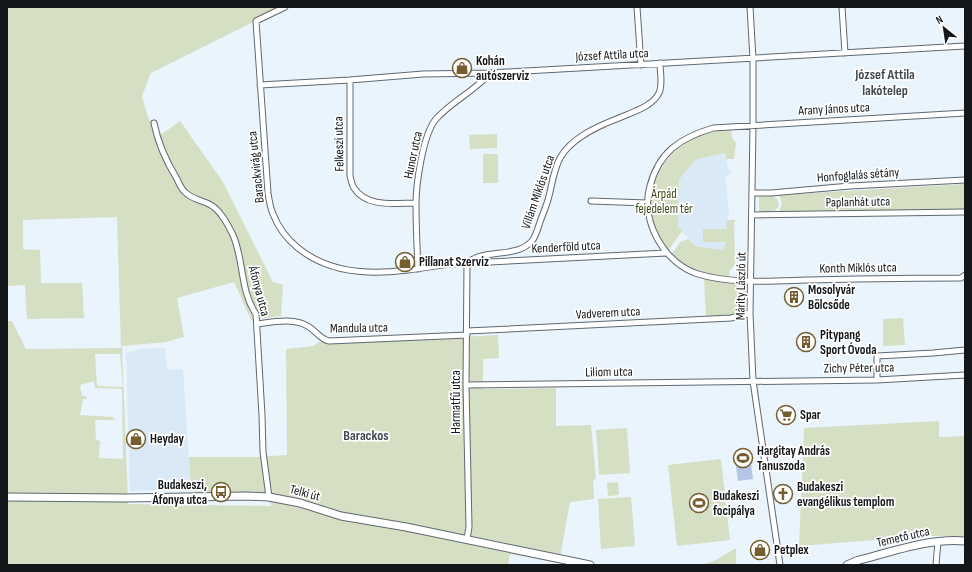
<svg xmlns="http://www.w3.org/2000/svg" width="972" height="572" font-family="'Sofia Sans Condensed',sans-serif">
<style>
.built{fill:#d9e9f6}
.green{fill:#d5dfc3;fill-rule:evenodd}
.water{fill:#b4c6e4}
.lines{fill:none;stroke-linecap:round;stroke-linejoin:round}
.street-casing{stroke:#606870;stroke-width:7}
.secondary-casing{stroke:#606870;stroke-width:9}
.street{stroke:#fff;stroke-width:5}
.secondary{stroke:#fff;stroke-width:7}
.labels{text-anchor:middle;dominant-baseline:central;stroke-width:3.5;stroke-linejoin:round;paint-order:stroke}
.street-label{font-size:13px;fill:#14171a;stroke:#fff}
.poi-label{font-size:13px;font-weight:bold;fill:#14171a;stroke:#fff;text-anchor:start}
.park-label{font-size:13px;fill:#3e4c1a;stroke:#fff}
.neighbourhood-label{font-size:14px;font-weight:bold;fill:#434b52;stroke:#fff}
</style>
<rect width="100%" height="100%" fill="#eaf4fd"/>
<!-- built -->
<path class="built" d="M726,153L727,165L731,173L725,177L729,211L726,229V242L723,250L695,246L678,227L679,180L692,164L698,159Z
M165,348L167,370L183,369L191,488L130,491L126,353L139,349Z"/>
<!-- green -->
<path class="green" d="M7,7H283L151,73L142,96L148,118L162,134L180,121L223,182L273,282L283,285L281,316L251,320L234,282L177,298L184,337L166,342L122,346L128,504L272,506L262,492H195L191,488L189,457H258L287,455L286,349L314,346L320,341L331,344L498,335L499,358L483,359V389L556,388V426L591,425L596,478L593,481L594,499L570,502L559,563L510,554L508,565H7V321H12L26,349L121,348L117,217L23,220V249L40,250L41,283H82L84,318L27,319L25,285L7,286ZM95,354H120L123,387L97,386ZM94,381L95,388L122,389L123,459L99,458L100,441L96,440L95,420H116L113,417L80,415L83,399H87L86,396H82L80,385Z
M731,130L732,138L736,143L734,159H726V153L698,159L692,164L679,180L678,227L682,231L668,251C658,236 649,218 651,199C653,171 675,145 701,135C710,131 721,131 731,130Z
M497,134V148L470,149L469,135Z
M483,154H498V183H483Z
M965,184V209L779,212L782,203L779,195Z
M771,195C788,203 773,219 759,211V197L761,196Z
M727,220H737L734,222L735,265L730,270L729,278C704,275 690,271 672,254L680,242L688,239L695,246L723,250L726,242H703V229H726Z
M704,278L741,282L745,286C745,295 748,310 739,314L706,317Z
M903,318L905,345L883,346V319Z
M939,421V437L965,436V536H927L799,546L804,428Z
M627,428L630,473L599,475L596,430Z
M721,459L730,540L677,546L668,465Z
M618,482L619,495L608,496L607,483Z
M631,497L635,546L601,549L598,499Z
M734,549H736V565H701L714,561Z"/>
<!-- water -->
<path class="water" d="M750,457L753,479L738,481L735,459Z"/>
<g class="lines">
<!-- street casing -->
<g class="street-casing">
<path id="street" d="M285,7L256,21L268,193C269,200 270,207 273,214C278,227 287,239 298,248C341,283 399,272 449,264L666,253
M637,7L641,65
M750,7L753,59V126L750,313L753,381L780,565
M842,7L845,53
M350,80V176C351,180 352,185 354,188C367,208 395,203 416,203
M260,85L350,80L423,74L490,73L965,46
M965,113L713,128C680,138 659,152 650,186C640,221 664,263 698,274C730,284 772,281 806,280C858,279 909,278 961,278L965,275
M154,123C158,144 166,161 177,179C179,183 181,189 185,192C191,199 201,200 209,204C220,209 228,225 233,235C244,260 240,291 256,314L262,415L263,452L269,497
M752,193H771L850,186L965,180
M591,201L647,203
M752,215L965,212
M467,263C485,248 516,259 532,241C536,236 538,228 540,222C543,213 547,205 549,196C552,184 554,169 560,158C571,138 598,126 619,118C632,112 652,107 659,93C663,85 660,72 660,63
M418,269C417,248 416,226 416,204C416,184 423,134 436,119C452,101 475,91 490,73
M257,324C272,322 295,317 309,327C316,331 320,339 329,341L467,335
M467,331L731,318L750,313
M877,380V356L933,353L965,350
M466,385L877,380L965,375
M467,539L469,527L466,385L467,263
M936,565L938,541"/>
</g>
<!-- secondary casing -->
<g class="secondary-casing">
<path id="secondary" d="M7,497L126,498L247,496L269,497L300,503L341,516L406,527L590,565
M847,565L856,561C891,552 929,538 965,541"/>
</g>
<!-- street -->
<use href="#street" class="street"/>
<!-- secondary -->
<use href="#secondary" class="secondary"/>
</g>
<!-- icons -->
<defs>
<g id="shop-ring" transform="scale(1)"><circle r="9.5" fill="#fff" stroke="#755d2e" stroke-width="1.5"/><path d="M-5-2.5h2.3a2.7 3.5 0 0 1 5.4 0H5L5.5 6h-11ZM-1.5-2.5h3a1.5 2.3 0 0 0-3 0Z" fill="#755d2e"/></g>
<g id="building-ring" transform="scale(1)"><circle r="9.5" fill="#fff" stroke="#755d2e" stroke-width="1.5"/><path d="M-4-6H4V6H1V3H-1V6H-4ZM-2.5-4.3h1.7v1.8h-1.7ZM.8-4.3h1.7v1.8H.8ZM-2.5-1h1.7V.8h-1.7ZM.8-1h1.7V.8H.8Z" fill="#755d2e"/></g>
<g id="supermarket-ring" transform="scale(1)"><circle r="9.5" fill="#fff" stroke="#755d2e" stroke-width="1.5"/><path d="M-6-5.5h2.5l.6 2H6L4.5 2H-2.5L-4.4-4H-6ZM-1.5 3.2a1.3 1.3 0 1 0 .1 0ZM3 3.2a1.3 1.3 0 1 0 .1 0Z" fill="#755d2e"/></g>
<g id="stadium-ring" transform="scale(1)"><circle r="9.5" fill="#fff" stroke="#755d2e" stroke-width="1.5"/><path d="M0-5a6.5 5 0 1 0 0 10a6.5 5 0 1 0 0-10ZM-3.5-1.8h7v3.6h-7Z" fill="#755d2e"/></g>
<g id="bus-ring" transform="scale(1)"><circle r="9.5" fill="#fff" stroke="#755d2e" stroke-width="1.5"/><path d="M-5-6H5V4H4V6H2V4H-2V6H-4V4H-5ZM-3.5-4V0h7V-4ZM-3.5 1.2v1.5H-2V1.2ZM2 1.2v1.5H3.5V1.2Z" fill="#755d2e"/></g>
<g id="church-ring" transform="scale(1)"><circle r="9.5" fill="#fff" stroke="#755d2e" stroke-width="1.5"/><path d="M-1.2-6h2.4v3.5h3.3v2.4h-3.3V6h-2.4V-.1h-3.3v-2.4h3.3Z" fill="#755d2e"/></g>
</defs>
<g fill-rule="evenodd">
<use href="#shop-ring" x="462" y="68"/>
<use href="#shop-ring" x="405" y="262"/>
<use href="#building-ring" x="794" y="297"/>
<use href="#building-ring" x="806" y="342"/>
<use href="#supermarket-ring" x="786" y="415"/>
<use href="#shop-ring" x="136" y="439"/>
<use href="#stadium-ring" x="743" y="458"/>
<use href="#bus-ring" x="221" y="492"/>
<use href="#church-ring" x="783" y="494"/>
<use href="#stadium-ring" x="699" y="503"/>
<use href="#shop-ring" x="760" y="550"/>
</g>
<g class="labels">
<!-- street labels -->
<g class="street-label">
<text transform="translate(612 55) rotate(-3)">József Attila utca</text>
<text transform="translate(834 109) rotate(-3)">Arany János utca</text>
<text transform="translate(339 144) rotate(-91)">Felkeszi utca</text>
<text transform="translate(413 155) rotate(-78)">Hunor utca</text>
<text transform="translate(256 167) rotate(-96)">Barackvirág utca</text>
<text transform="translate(858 175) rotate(-4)">Honfoglalás sétány</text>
<text transform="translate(538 192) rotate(-71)">Villám Miklós utca</text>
<text transform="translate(858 202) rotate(-1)">Paplanhát utca</text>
<text transform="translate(566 247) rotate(-3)">Kenderföld utca</text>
<text transform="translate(858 268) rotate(-1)">Konth Miklós utca</text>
<text transform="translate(741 286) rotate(-89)">Márity László út</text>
<text transform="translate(259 291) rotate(75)">Áfonya utca</text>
<text transform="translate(608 313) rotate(-3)">Vadverem utca</text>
<text transform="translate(359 328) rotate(-1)">Mandula utca</text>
<text transform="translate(859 368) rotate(-1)">Zichy Péter utca</text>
<text transform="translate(609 372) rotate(-1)">Liliom utca</text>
<text transform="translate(456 402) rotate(-90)">Harmatfű utca</text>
<text transform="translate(305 493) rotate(15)">Telki út</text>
<text transform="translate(903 537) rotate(-13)">Temető utca</text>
</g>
<!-- poi labels -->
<g class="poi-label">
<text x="476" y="61">Kohán<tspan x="476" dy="15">autószerviz</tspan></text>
<text x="419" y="262">Pillanat Szerviz</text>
<text x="808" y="290">Mosolyvár<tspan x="808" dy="15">Bölcsőde</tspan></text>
<text x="820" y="335">Pitypang<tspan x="820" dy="15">Sport Óvoda</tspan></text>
<text x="800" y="415">Spar</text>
<text x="150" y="439">Heyday</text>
<text x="757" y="451">Hargitay András<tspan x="757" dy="15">Tanuszoda</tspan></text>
<text x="207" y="485" text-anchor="end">Budakeszi,<tspan x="207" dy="15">Áfonya utca</tspan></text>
<text x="797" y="487">Budakeszi<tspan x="797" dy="15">evangélikus templom</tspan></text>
<text x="713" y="496">Budakeszi<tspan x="713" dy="15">focipálya</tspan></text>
<text x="774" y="550">Petplex</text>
</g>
<!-- park labels -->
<g class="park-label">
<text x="664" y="194">Árpád<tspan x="664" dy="15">fejedelem tér</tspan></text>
</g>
<!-- neighbourhood labels -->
<g class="neighbourhood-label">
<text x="885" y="74">József Attila<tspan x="885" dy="16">lakótelep</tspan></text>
<text x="366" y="435">Barackos</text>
</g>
</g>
<!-- border -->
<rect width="972" height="572" fill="none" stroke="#14171a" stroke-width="16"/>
<!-- north arrow -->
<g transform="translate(944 28) rotate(330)" stroke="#ffffff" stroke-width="3" paint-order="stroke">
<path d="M0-3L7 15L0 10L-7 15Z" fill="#14171a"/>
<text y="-6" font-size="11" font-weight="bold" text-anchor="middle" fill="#14171a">N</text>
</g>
</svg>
